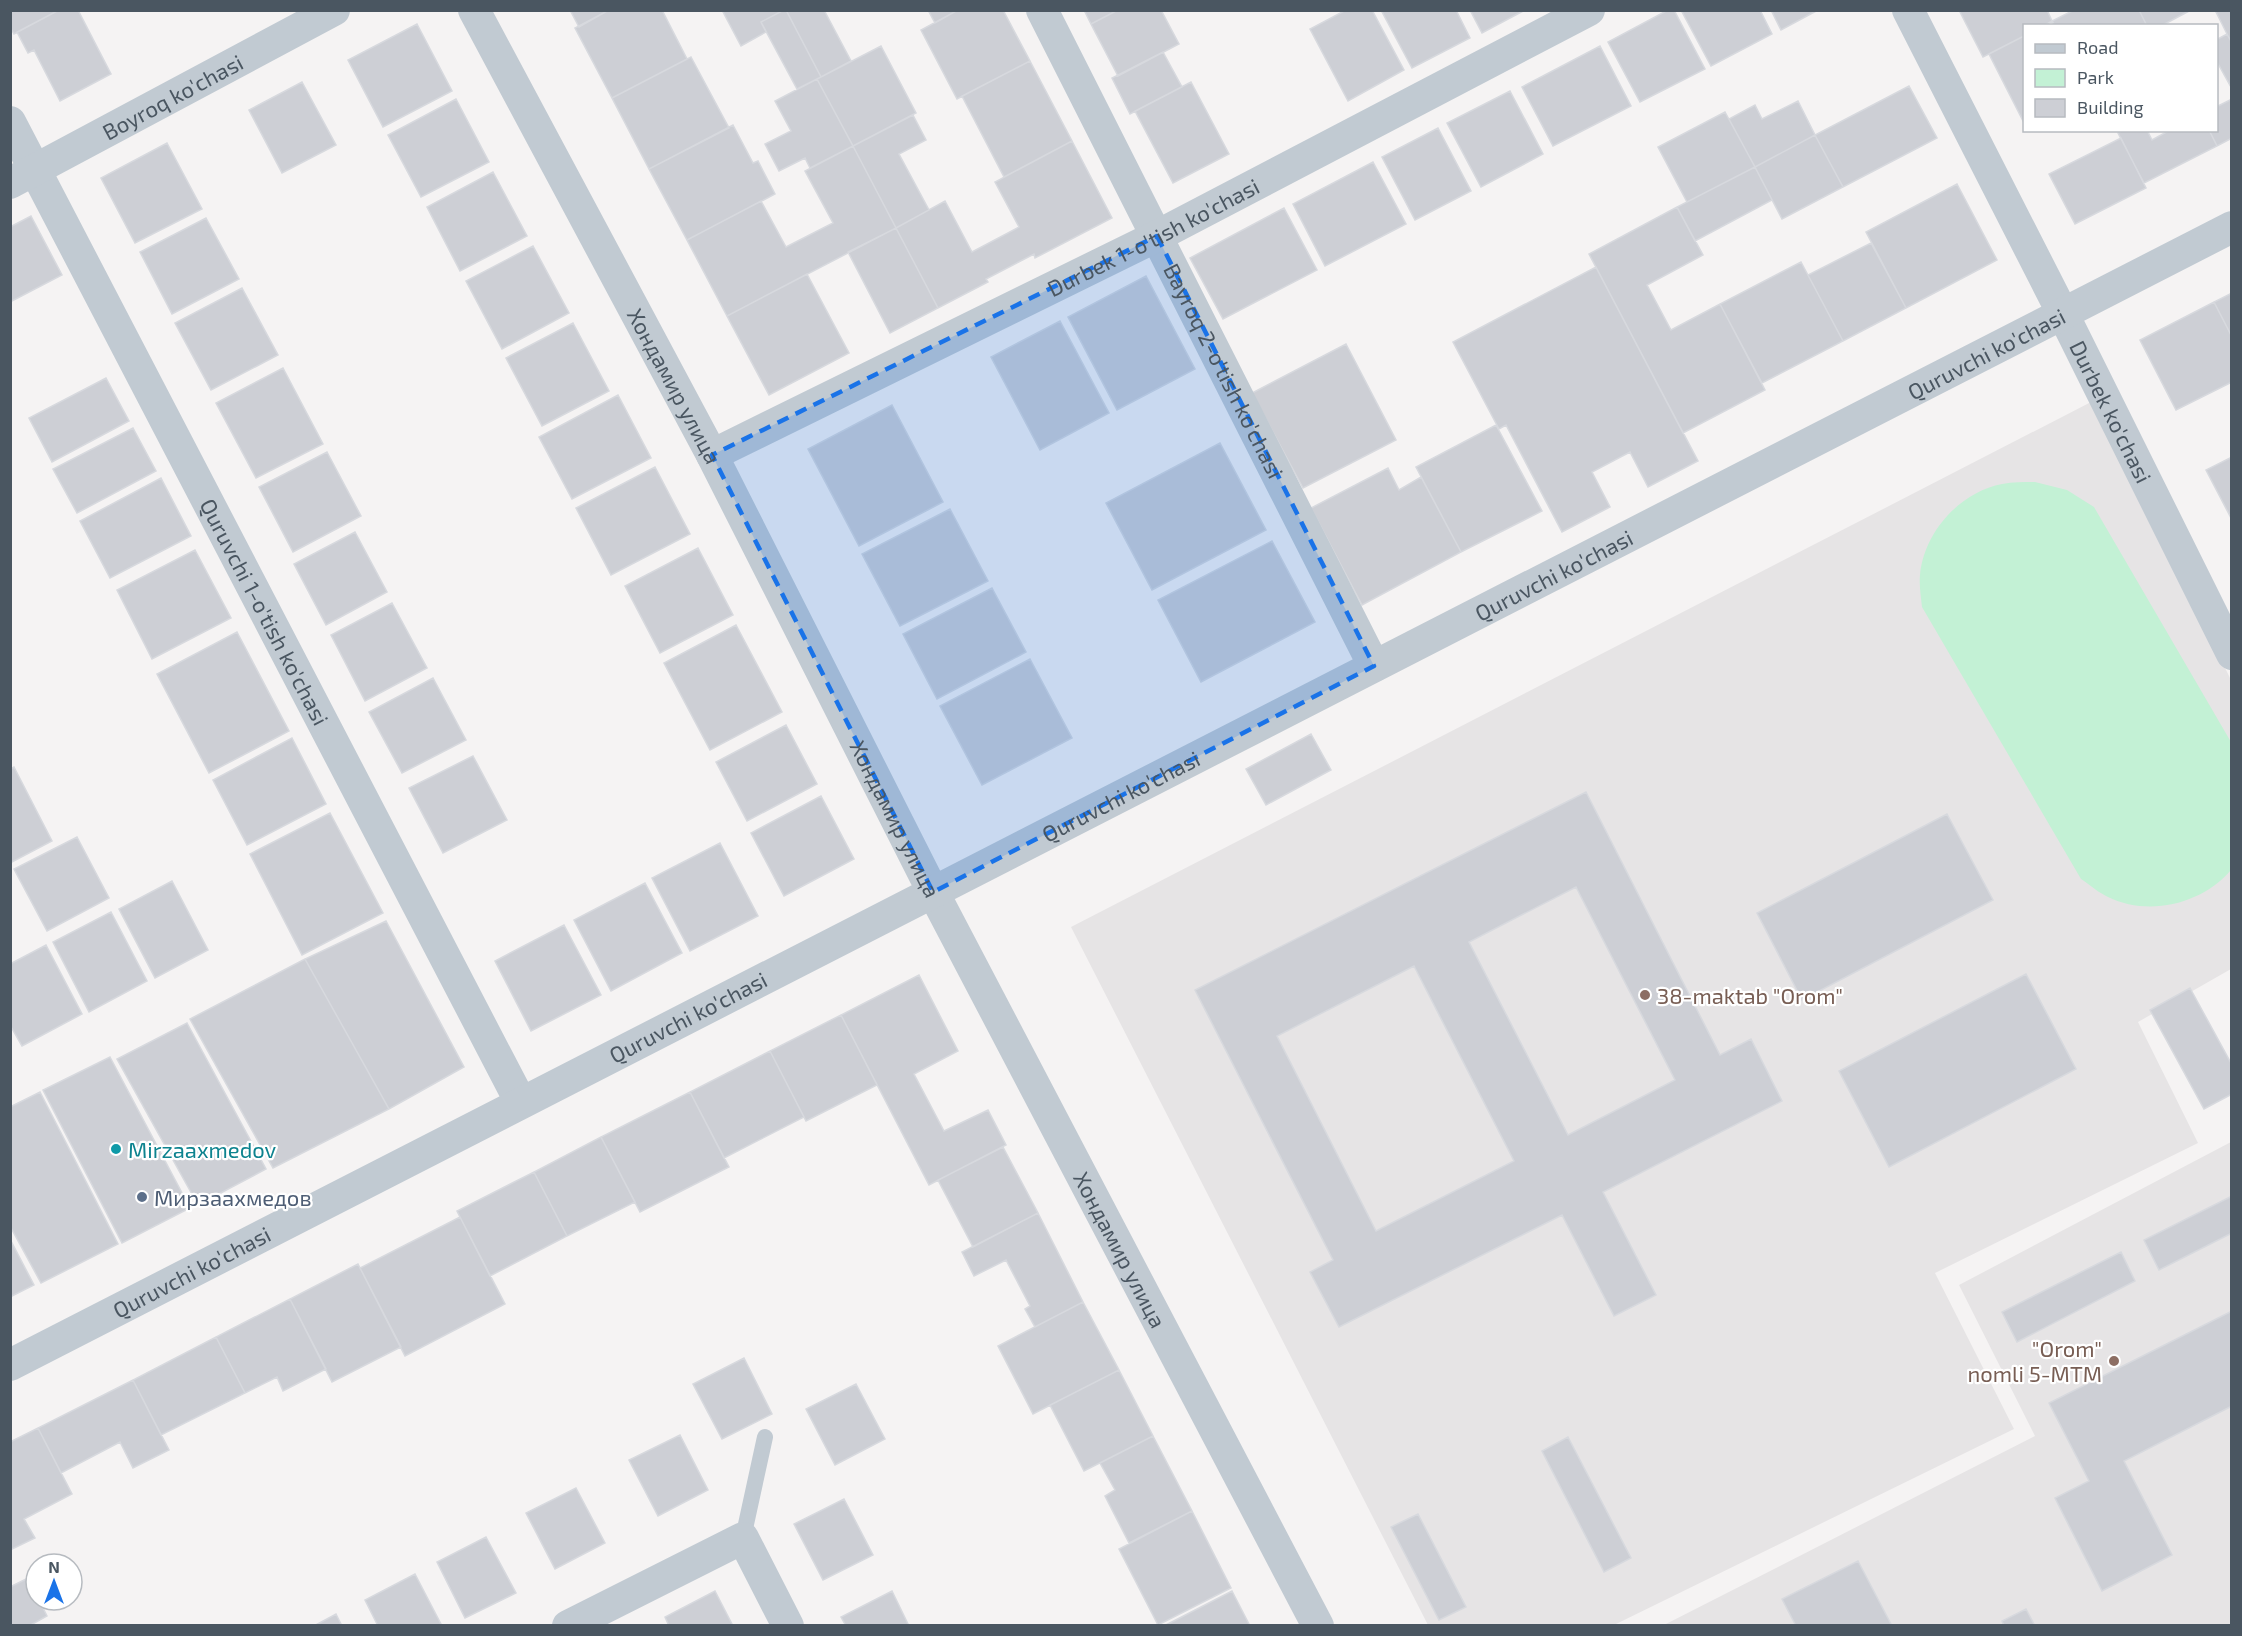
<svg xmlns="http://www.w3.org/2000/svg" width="2242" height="1636" font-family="'Exo 2',sans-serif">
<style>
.education{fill:#e6e4e5}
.green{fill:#c3f1d5}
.building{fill:#cdcfd5;stroke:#d7d9de;stroke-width:1.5;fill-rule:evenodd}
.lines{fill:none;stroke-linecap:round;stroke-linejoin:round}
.lane{stroke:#c1cad2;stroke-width:16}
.street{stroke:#c1cad2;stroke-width:32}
.marked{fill:#1a73e8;fill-opacity:0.2;stroke:#1a73e8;stroke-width:4.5;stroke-dasharray:12 8;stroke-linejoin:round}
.education-dot{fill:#8d6e63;stroke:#fff;stroke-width:2}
.culture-dot{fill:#0f9aa8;stroke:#fff;stroke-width:2}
.service-dot{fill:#5c6f8a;stroke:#fff;stroke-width:2}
.labels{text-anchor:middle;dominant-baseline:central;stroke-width:4.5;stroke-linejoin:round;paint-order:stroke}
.street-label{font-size:22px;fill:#4a5661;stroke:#fff}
.education-label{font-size:22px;fill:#785e54;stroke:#fff;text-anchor:start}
.culture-label{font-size:22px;fill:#0d838f;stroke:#fff;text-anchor:start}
.service-label{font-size:22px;fill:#4e5e75;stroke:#fff;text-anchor:start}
</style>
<rect width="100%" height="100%" fill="#f5f3f3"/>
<!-- education -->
<path class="education" d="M2093,401L2231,680V969L2138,1022L2198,1143L1935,1273L2014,1429L1614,1625H1428L1071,927Z
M2231,1142V1625L1662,1626L2035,1436L1959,1285Z"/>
<!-- green -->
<path class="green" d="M2035,482L2067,490L2094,507L2231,742V870C2202,904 2149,917 2108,897C2099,893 2090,885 2081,879L1922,607C1921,597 1919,585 1920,575C1924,532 1960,492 2002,484C2013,482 2025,482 2035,482Z"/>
<!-- building -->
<path class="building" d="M10,10H59L14,34L10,27Z
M59,10H78L111,74L60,101L34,50L28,53L17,32Z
M570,10H609L579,27Z
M609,10H662L687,59L612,98L575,28Z
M722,10H784L761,22L766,32L741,46Z
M784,10H786L821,77L797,89L761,22Z
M786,10H824L851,61L821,77Z
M928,10H958L935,23Z
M958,10H1003L1030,61L957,99L921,30Z
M1084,10H1118L1091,24Z
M1118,10H1161L1179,44L1118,76L1091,24Z
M1346,10H1372L1404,70L1348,101L1310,29Z
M1381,10H1456L1470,38L1412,68Z
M1470,10H1525L1482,33Z
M1668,10H1674L1705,69L1640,102L1608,42Z
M1681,10H1760L1772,34L1711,66Z
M1771,10H1818L1781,30Z
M1959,10H2047L2052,21L2044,26H2024V36L1983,57Z
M2074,10H2139L2147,26H2055L2052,21Z
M2139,10H2191L2161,26H2147Z
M2215,10H2232V43L2227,34Z
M417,24L452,91L383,127L348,60Z
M2227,34L2232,43V89L2216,60V40Z
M2024,36V123L1989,54Z
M881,46L916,113L853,146L817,79Z
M1600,46L1631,106L1553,146L1522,87Z
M1163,52L1182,87L1130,114L1112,78Z
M691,57L729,128L649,169L612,98Z
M1030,61L1072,141L1004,177L962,96Z
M817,79L853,146L810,168L805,158L779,171L765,144L791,131L775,101Z
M302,82L336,145L282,173L249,110Z
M1191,82L1229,154L1173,183L1135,111Z
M1909,86L1937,138L1843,187L1815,135Z
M1510,91L1543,154L1481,187L1447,123Z
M456,99L489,162L421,197L388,135Z
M2232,99V138L2217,146L2209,130H2216V107Z
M1798,101L1815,135L1755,167L1729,119L1755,105L1762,119Z
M1725,112L1755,167L1687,202L1658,147Z
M913,115L926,140L899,154L929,210L896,228L853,146Z
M733,125L753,163L758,161L775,194L687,240L649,169Z
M1438,128L1471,191L1415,220L1382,157Z
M2123,130H2147L2152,140L2170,130H2209L2217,146L2144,183L2118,133Z
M1815,135L1843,187L1782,219L1755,167Z
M2121,138L2146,188L2075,224L2049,174Z
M1072,141L1112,218L1035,258L1034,254L986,279L988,282L938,308L896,228L945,201L972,252L1019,227L995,182Z
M167,143L202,209L135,243L101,178Z
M853,146L896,228L727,316L687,240L761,201L786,247L833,223L805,171Z
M1373,162L1406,224L1325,266L1293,204Z
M1755,167L1772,200L1695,241L1677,207Z
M493,172L527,236L460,271L427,207Z
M1957,184L1997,260L1906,308L1866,232Z
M1677,207L1703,255L1647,285L1671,330L1720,304L1765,390L1683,433L1589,254Z
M1284,208L1317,270L1223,319L1190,258Z
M31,216L62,275L10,302V227Z
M206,218L239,279L172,314L140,252Z
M896,228L938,308L890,333L848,252Z
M1871,243L1906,308L1843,341L1808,275Z
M533,246L569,313L502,349L466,281Z
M1801,262L1843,341L1762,383L1720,304Z
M1596,267L1698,461L1648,487L1630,452L1592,472L1610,507L1562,532L1506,425L1499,429L1453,342Z
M807,274L849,353L769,395L727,316Z
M1146,276L1195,369L1117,410L1068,317Z
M242,288L278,355L211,390L175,323Z
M2232,293V337L2214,302Z
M2214,302L2232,337V382L2176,410L2140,340Z
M1060,321L1109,413L1040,450L991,357Z
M573,323L609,391L542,426L506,358Z
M1346,344L1396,440L1303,488L1252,393Z
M283,368L323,444L256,478L216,403Z
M106,378L129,421L52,462L29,418Z
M618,395L651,458L572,499L539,437Z
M892,405L943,502L859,546L808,449Z
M1496,425L1542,511L1461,552L1416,467Z
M133,428L156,471L77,513L53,469Z
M1220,443L1266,530L1152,590L1106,503Z
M327,452L361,516L293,552L259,487Z
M2232,457V517L2231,518L2206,470Z
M655,467L690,534L611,575L576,508Z
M1388,468L1399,490L1421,477L1461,552L1362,605L1311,508Z
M161,478L191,536L110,578L80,521Z
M950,509L988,581L900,626L862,554Z
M355,532L387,592L326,625L294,564Z
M1272,541L1315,622L1201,682L1158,600Z
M698,548L733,615L660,653L625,586Z
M195,550L231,618L152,659L117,590Z
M992,588L1026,652L937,699L903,634Z
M392,603L427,668L365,701L331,635Z
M736,625L782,712L710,750L664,663Z
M237,632L289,731L209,773L157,674Z
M1030,659L1072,738L982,785L940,706Z
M433,678L466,740L402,773L369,712Z
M786,725L817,784L747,821L716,762Z
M1311,734L1331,770L1266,805L1246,769Z
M292,738L326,804L247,845L213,780Z
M473,756L507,820L443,853L409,788Z
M14,767L52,841L10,863V769Z
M1586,792L1720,1055L1751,1039L1782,1101L1603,1192L1656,1295L1614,1316L1562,1215L1339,1327L1310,1272L1333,1260L1195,990ZM1576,887L1675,1080L1568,1135L1469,942ZM1414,966L1514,1161L1376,1231L1277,1036Z
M821,796L854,859L784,896L751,833Z
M330,813L383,913L302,955L250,854Z
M1947,814L1993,900L1802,1000L1757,913Z
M77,837L109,898L47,931L14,869Z
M720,843L758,916L690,951L652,878Z
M172,881L208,950L155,978L119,909Z
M645,883L682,953L611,991L574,920Z
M111,912L147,981L89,1012L53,942Z
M386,921L464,1067L389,1109L305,959Z
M564,925L601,995L531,1031L495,961Z
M46,945L82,1014L22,1046L10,1025V964Z
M305,959L389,1109L273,1168L190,1019Z
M2026,974L2076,1069L1889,1167L1839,1071Z
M919,975L958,1051L914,1074L944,1131L988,1110L1006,1145L929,1185L841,1015Z
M2190,988L2232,1065V1094L2204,1109L2150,1010Z
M841,1015L877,1085L806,1121L770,1051Z
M187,1023L266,1169L198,1205L117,1059Z
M770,1051L804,1117L724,1158L690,1092Z
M110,1057L190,1208L122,1243L43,1090Z
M40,1092L118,1244L41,1283L10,1226V1107Z
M690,1092L729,1167L640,1212L601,1137Z
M601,1137L635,1202L567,1236L534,1172Z
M1003,1147L1038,1213L973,1247L938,1180Z
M534,1172L567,1236L490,1276L457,1211Z
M2232,1196V1233L2159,1270L2144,1240Z
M1038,1213L1083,1302L1035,1327L1025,1309L1030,1306L1006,1260L974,1276L962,1252Z
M460,1217L505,1304L405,1356L360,1268Z
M10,1239L34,1285L10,1297Z
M2121,1252L2135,1281L2017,1342L2002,1312Z
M358,1264L401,1347L332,1382L290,1299Z
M290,1299L326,1369L283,1391L277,1377L245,1393L216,1337Z
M1083,1302L1119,1370L1033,1414L998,1346Z
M2232,1311V1406L2124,1461L2172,1555L2102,1591L2055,1498L2089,1481L2049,1403Z
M216,1337L245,1393L161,1435L133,1380Z
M744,1358L772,1414L722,1439L693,1384Z
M1119,1370L1153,1436L1084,1471L1050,1405Z
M133,1380L169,1450L133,1468L120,1442L61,1473L38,1428Z
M856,1384L885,1439L835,1465L806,1409Z
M38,1428L72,1494L24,1519L35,1538L10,1550V1442Z
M680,1435L708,1490L658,1516L629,1460Z
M1153,1436L1192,1511L1129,1543L1105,1496L1115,1490L1100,1463Z
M1568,1437L1631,1558L1604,1572L1542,1451Z
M576,1488L605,1543L555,1569L526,1513Z
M844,1499L873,1555L823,1580L794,1524Z
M1192,1511L1231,1588L1158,1625L1119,1549Z
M1418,1514L1466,1607L1439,1620L1391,1527Z
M486,1537L516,1593L465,1618L437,1562Z
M1858,1561L1892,1626H1796L1782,1599Z
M415,1574L442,1626H378L365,1600Z
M28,1578L36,1595V1600H39L47,1616L29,1626H10V1587Z
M715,1591L733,1626H669L665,1617Z
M892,1591L909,1626H846L841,1617Z
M1232,1591L1250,1626H1164Z
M2026,1609L2035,1626H2004L2002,1621Z
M336,1614L342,1626H314Z"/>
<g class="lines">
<!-- lane -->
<path class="lane" d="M743,1538L765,1437"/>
<!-- street -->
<g class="street">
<path id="s1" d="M474,10L712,455L933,892L1318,1626"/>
<path id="s2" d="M1042,10L1374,666"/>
<path id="s3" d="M1908,10L2063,314L2232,654"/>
<path id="s4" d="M10,122L520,1101"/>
<path id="s5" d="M10,183L334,10"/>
<path id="s6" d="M712,455L1157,236L1589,10"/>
<path id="s7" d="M10,1365C749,983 1492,608 2232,227"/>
<path d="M568,1626L743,1538L788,1626"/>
</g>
</g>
<!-- marked area -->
<path class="marked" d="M1157,236L1374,666L933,892L712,455Z"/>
<!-- markers -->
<g class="education-dot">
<circle cx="1645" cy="995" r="6"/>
<circle cx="2114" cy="1361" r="6"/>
</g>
<circle class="culture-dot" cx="116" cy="1149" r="6"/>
<circle class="service-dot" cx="142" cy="1197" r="6"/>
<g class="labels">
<!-- street labels -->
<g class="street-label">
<text stroke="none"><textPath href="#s5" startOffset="184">Boyroq ko'chasi</textPath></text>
<text stroke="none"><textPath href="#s6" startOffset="492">Durbek 1-o'tish ko'chasi</textPath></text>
<text stroke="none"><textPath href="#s7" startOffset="2220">Quruvchi ko'chasi</textPath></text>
<text stroke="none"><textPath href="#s2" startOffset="404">Bayroq 2-o'tish ko'chasi</textPath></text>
<text stroke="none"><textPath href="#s1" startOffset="426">Хондамир улица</textPath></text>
<text stroke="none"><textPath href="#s3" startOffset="450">Durbek ko'chasi</textPath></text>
<text stroke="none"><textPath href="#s7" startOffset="1734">Quruvchi ko'chasi</textPath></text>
<text stroke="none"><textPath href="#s4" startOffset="552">Quruvchi 1-o'tish ko'chasi</textPath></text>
<text stroke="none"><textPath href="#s7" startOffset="1248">Quruvchi ko'chasi</textPath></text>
<text stroke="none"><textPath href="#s1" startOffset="912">Хондамир улица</textPath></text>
<text stroke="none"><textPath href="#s7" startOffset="762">Quruvchi ko'chasi</textPath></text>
<text stroke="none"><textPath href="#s1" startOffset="1398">Хондамир улица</textPath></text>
<text stroke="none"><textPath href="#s7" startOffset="204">Quruvchi ko'chasi</textPath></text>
</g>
<!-- education labels -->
<g class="education-label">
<text x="1657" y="995">38-maktab "Orom"</text>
<text x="2102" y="1348" text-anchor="end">"Orom"<tspan x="2102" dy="25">nomli 5-MTM</tspan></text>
</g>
<!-- culture labels -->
<g class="culture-label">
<text x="128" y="1149">Mirzaaxmedov</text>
</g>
<!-- service labels -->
<g class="service-label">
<text x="154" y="1197">Мирзаахмедов</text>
</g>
</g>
<!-- border -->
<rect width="2242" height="1636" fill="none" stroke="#4a5661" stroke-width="24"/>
<!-- legend -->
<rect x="2023" y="24" width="195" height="108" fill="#ffffff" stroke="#b7bbc0" stroke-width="1.5"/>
<rect x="2035" y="44" width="30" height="9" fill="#c1cad2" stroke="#b7bbc0" stroke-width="1.5"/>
<text x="2077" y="54" font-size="18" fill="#4a5661">Road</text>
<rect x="2035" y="69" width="30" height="18" fill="#c3f1d5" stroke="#b7bbc0" stroke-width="1.5"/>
<text x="2077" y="84" font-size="18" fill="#4a5661">Park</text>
<rect x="2035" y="99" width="30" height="18" fill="#cdcfd5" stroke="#b7bbc0" stroke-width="1.5"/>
<text x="2077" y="114" font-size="18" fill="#4a5661">Building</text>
<!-- north arrow -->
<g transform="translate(54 1582)"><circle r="28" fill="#ffffff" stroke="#b7bbc0" stroke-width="1.5"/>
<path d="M0-4.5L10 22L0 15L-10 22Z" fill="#1a73e8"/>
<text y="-9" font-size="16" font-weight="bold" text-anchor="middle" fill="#4a5661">N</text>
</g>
</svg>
